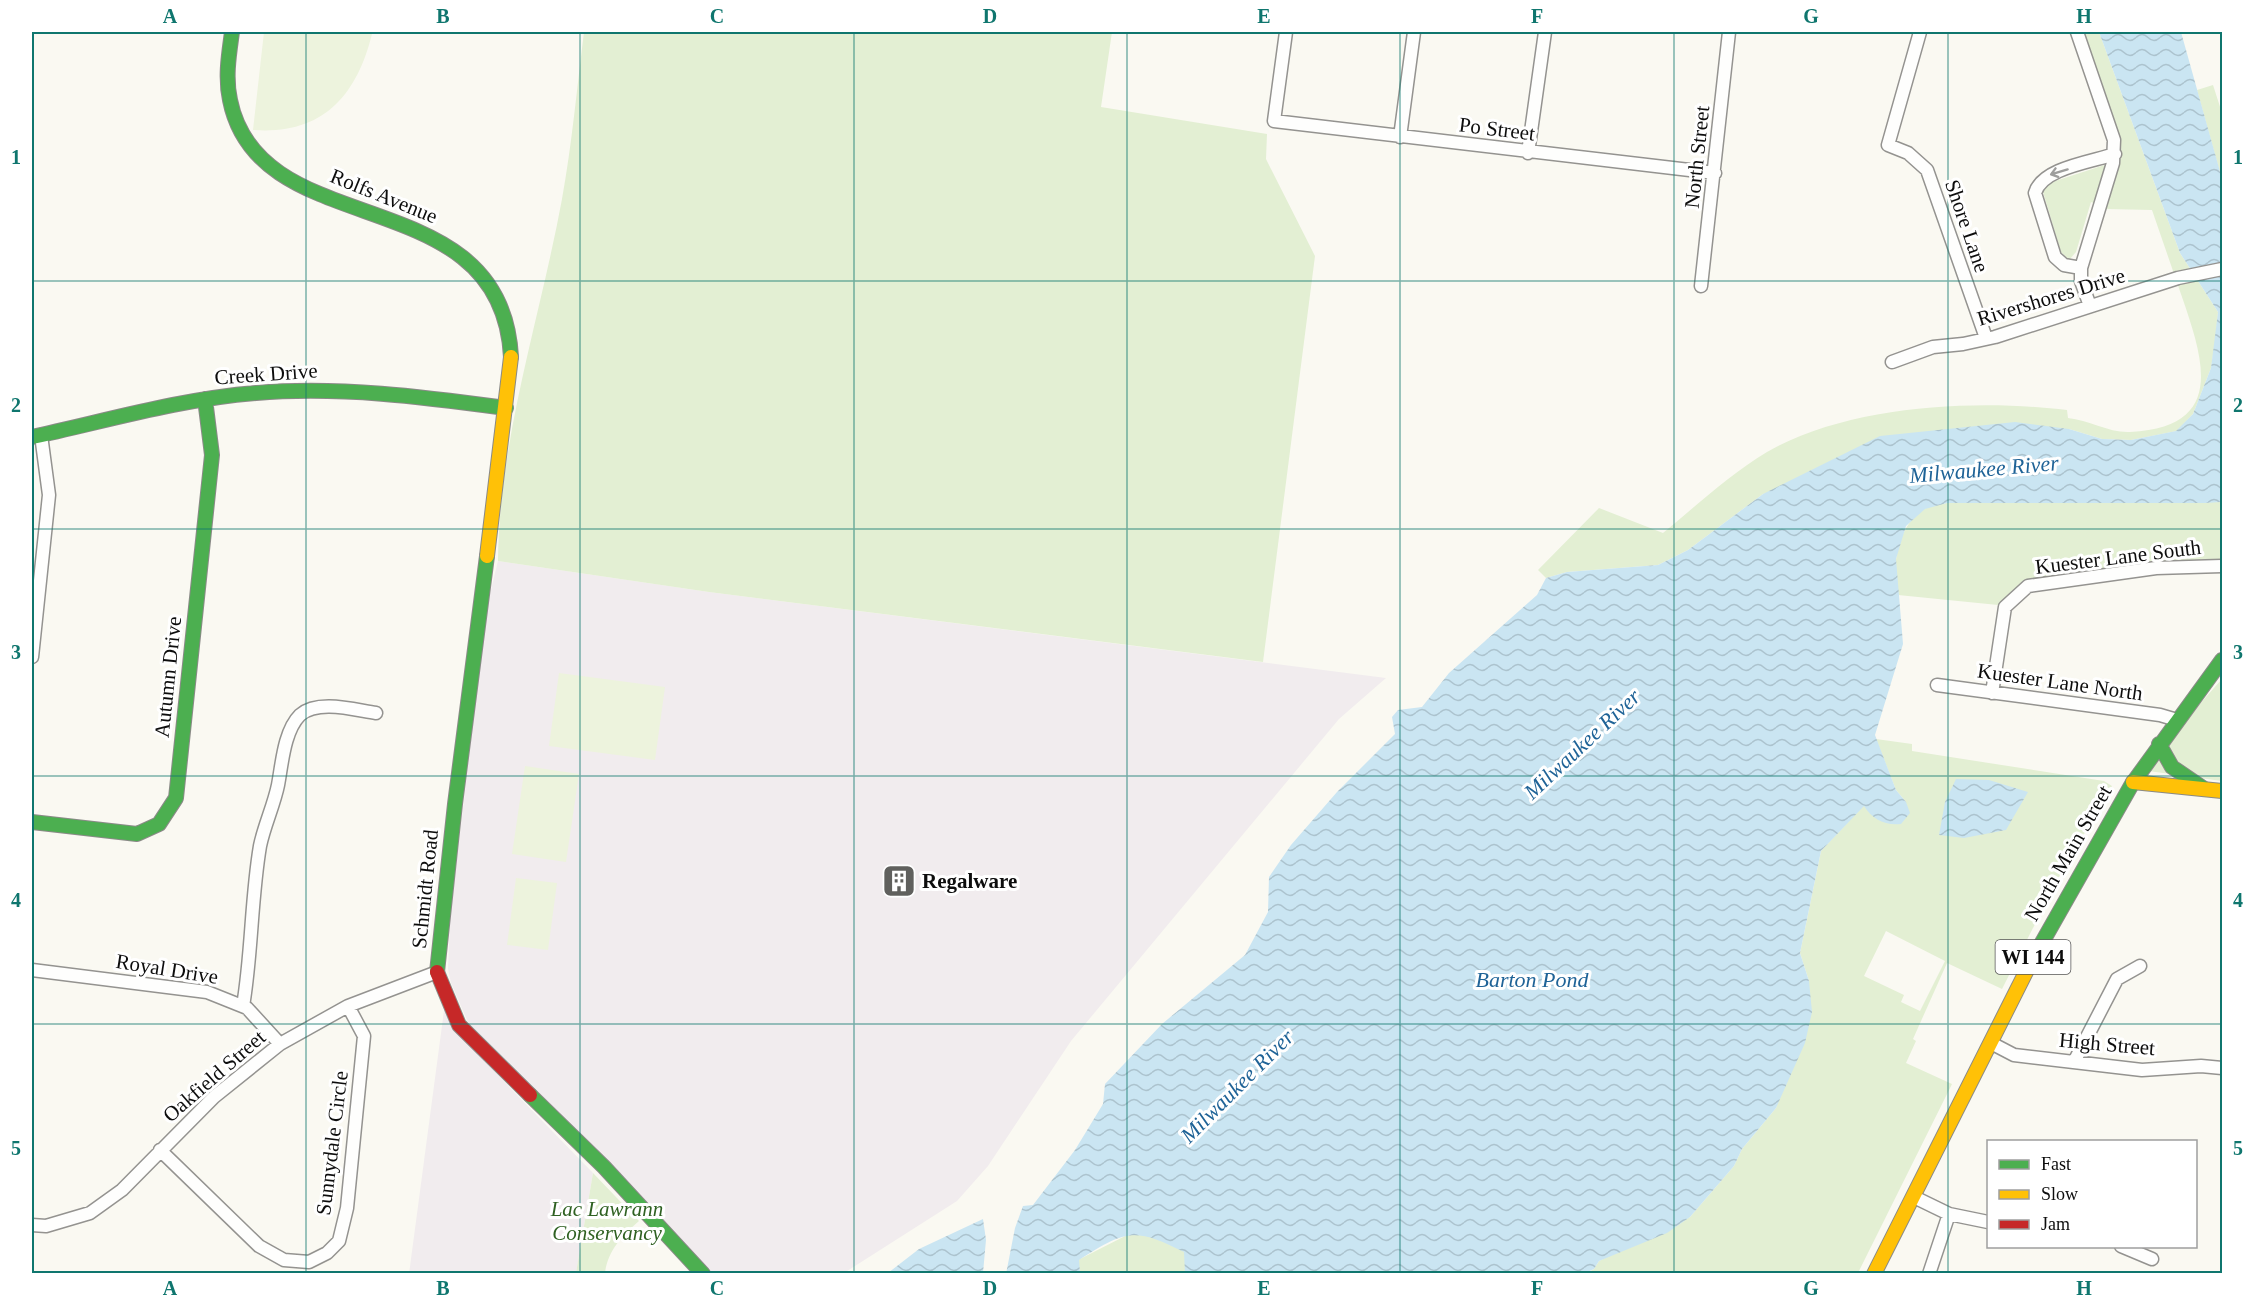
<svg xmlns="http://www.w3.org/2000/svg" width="2254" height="1305" font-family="'Times New Roman',serif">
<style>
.industrial{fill:#f1ecee}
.grass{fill:#e3efd3;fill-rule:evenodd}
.pitch{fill:#edf3dd}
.water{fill:url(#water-waves)}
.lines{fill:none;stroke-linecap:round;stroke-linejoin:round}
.street-casing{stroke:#949390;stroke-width:15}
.fast-casing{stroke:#8a8a87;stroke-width:16}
.slow-casing{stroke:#8a8a87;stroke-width:16}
.jam-casing{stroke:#8a8a87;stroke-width:16}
.street{stroke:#fefefd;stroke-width:12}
.fast{stroke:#4caf50;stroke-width:14}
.slow{stroke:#ffc107;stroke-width:14}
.jam{stroke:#c62828;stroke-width:14}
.oneway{stroke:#9e9e9d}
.grid{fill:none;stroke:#0f766e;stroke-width:1.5;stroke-opacity:0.55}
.labels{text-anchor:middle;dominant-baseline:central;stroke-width:6;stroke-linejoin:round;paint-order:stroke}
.shield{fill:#fff;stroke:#565656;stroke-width:1.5}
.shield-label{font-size:20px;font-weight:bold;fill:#0d0d0d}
.street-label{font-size:21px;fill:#0d0d0d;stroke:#fff}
.poi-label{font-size:21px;font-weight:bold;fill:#0d0d0d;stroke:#fff;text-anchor:start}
.park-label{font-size:21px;font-style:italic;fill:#2f6122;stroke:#fff}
.water-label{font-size:22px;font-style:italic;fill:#1f6397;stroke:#fff}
.neatline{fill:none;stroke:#0f766e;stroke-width:2}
.grid-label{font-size:20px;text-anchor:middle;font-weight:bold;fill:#0f766e}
</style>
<defs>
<pattern id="water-waves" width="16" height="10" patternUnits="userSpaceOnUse" patternTransform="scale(1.5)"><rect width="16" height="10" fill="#cae5f2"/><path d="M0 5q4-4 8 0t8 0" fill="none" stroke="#acc3ce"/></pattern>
</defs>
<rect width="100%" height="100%" fill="#faf9f2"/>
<!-- industrial -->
<path class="industrial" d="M498,561L709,592L1386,678L1339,719L1071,1041L988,1166L957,1201L844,1273H708L477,1035L467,1020L451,983L448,969L450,920L486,610Z
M445,1003L466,1039L485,1062L593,1173L576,1273L409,1274Z"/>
<!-- grass -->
<path class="grass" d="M584,32H1112L1101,107L1267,134L1266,159L1315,256L1263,662L709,592L498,561C499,438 540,319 562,199C572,144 577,87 584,32Z
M2083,32H2099L2180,253L2218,312L2216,336L2211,368L2193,414L2177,431L2131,440L2102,439L2069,429L1763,494L1688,550L1658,565L1567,572L1546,578L1538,570L1599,508L1663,533C1696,506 1730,474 1767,452C1849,405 1976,399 2067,410L2068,418C2089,420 2109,433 2130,432C2226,427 2204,361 2182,297C2172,268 2162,239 2152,210L2106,209L2091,202L2076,252L2069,260L2061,252L2043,192L2046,184L2120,160V141Z
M2213,85L2222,113V180L2197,90Z
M2222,500V561L2013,592L1998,605L1898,595C1891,567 1897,526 1924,509C1930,505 1940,504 1947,503H2206Z
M2222,679V781L2141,770Z
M1876,739L1912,744V751L2104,781L2112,786L2059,877L2002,989L1947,963L1913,1039L1916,1041L1906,1063L1952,1084L1858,1273L1585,1274L1594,1269L1599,1261L1690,1217L1734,1166L1742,1149L1776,1108L1809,981L1800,953L1821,851L1864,805L1906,802L1896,790ZM1886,931L1945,961L1920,1011L1901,1002L1904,995L1864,976Z
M593,1173L639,1221C622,1236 608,1250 605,1273H576Z
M1131,1233L1155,1237L1185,1252V1273H1080L1078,1260Z"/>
<!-- pitch -->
<path class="pitch" d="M264,32H350L372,34C356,98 321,135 253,130Z
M559,673L665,687L655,760L549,746Z
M525,766L579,774L566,862L512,854Z
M516,878L557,883L548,950L507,945Z"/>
<!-- water -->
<path class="water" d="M2099,32H2181L2219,168L2222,180V500L2221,502L2206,503H1947L1925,509L1906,526L1896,559L1903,644L1875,735L1896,790L1906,802L1910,813L1901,824C1885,826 1872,819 1864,806L1821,851L1800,953L1809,981L1812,1012L1805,1043L1776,1108L1742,1149L1734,1166L1690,1217L1667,1233L1599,1261L1594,1269L1585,1273H1185L1184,1252C1135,1227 1125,1230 1079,1260L1080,1273L1006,1274L1015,1228L1023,1206L1033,1205L1075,1150L1103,1104L1105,1084L1162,1024L1245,955L1268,912L1269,877L1291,845L1337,792L1395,734L1392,717L1398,710L1422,707L1449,673L1537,595L1546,578L1567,572L1658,565L1688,550L1763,494L1880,436L2015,422L2069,429L2102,439L2131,440L2176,431L2193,414L2211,368L2218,312L2180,253Z
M1956,779L1989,780L2028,792L2006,830L1964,838L1939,835L1945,802Z
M983,1219L986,1240L983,1273H888L919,1249Z"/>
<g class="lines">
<!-- street casing -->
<g class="street-casing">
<path id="street" d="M1286,32L1274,121L1715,173
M1920,32L1888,145L1908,153L1927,170L1986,338
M2077,32L2114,140L2113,163L2081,268V281L2090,306
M1400,137L1414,32
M1528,153L1545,32
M2081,268L2064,265L2055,257L2035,193C2042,168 2091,162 2115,154
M1701,286L1729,32
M1892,362L1933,347L1963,344L1995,337L2178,278L2222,269
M32,657L49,495L41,435
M1937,685L2160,715L2177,720
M1992,693L2005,607L2028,586L2156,568L2222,566
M32,970L207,992L247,1008L280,1044
M243,1006C252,953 251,899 260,846C264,826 274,805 278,785C282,764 284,731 300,715C318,699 355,710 376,713
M1991,1043L2014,1055L2142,1070L2201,1066L2222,1068
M2074,1062L2117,979L2140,966
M160,1150L259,1246L284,1260L309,1262L327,1253L339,1241L347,1208L364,1036L348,1006
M1914,1197L1949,1214L1988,1222
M32,1225L46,1226L90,1213L122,1190L214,1097L280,1044L348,1006L437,972
M2121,1246L2152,1259
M1929,1274L1949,1214"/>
</g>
<!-- fast casing -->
<g class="fast-casing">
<path id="fast" d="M232,32C229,54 225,77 230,100C259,246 502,177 511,357
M32,437C106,421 180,399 256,393C340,386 423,397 506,408
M2159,744L2172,767L2203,788
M32,822L137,834L159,824L176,798L212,455L205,399
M2031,962L2132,784L2222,660
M437,972L455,804L487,556
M530,1095L604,1167L703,1274"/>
</g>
<!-- slow casing -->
<g class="slow-casing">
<path id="slow" d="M487,556L511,357
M2133,782L2222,791
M1874,1274L2031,962"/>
</g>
<!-- jam casing -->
<g class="jam-casing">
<path id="jam" d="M437,972L459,1025L530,1095"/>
</g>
<!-- street -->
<use href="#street" class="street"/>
<!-- fast -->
<use href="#fast" class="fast"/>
<!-- slow -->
<use href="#slow" class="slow"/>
<!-- jam -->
<use href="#jam" class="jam"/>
</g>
<!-- one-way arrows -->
<defs><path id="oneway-shaft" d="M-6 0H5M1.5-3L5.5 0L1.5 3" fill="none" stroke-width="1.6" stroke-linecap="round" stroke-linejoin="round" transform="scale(1.5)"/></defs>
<use class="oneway" href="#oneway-shaft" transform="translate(2059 172) rotate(163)"/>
<!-- grid -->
<path class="grid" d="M306,32V1274M580,32V1274M854,32V1274M1127,32V1274M1400,32V1274M1674,32V1274M1948,32V1274M32,281H2222M32,529H2222M32,776H2222M32,1024H2222"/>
<!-- icons -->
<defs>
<g id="building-square" transform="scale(1.725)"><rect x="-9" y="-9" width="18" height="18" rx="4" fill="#60605d" stroke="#fff"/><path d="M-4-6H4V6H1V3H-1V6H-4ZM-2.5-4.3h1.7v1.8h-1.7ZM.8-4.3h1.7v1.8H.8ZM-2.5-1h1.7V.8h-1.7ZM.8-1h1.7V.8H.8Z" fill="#fff"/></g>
</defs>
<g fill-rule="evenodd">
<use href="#building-square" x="899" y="881"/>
</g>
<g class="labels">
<!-- shield labels -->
<rect class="shield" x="1995.5" y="940" width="75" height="34" rx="4.5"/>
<g class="shield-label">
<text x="2033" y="957">WI 144</text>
</g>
<!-- street labels -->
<g class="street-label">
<text transform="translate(1497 129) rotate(7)">Po Street</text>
<text transform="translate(1697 157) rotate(-84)">North Street</text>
<text transform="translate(384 196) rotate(22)">Rolfs Avenue</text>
<text transform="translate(1967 226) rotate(71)">Shore Lane</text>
<text transform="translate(2051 297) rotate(-17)">Rivershores Drive</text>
<text transform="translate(266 374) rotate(-4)">Creek Drive</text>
<text transform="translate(2118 557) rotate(-7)">Kuester Lane South</text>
<text transform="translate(168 677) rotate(-84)">Autumn Drive</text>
<text transform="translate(2060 682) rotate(8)">Kuester Lane North</text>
<text transform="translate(2068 853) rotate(-60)">North Main Street</text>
<text transform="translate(425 889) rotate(-84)">Schmidt Road</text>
<text transform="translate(167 969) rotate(9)">Royal Drive</text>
<text transform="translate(2107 1044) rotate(5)">High Street</text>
<text transform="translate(214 1076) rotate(-41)">Oakfield Street</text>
<text transform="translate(332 1143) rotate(-83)">Sunnydale Circle</text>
</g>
<!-- poi labels -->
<g class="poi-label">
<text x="922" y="881">Regalware</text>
</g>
<!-- park labels -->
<g class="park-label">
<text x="607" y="1209">Lac Lawrann<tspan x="607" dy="24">Conservancy</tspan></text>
</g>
<!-- water labels -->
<g class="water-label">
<text transform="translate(1984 469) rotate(-5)">Milwaukee River</text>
<text transform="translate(1582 744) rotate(-43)">Milwaukee River</text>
<text x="1532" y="979">Barton Pond</text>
<text transform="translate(1237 1086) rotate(-45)">Milwaukee River</text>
</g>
</g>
<!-- border -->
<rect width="2254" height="1305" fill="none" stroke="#ffffff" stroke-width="66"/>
<!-- legend -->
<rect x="1987" y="1140" width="210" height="108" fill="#ffffff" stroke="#9e9e9e" stroke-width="1.5"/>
<rect x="1999" y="1160" width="30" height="9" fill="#4caf50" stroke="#9e9e9e" stroke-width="1.5"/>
<text x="2041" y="1170" font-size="18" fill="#0d0d0d">Fast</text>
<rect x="1999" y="1190" width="30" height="9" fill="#ffc107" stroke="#9e9e9e" stroke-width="1.5"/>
<text x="2041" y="1200" font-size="18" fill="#0d0d0d">Slow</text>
<rect x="1999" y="1220" width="30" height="9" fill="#c62828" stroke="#9e9e9e" stroke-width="1.5"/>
<text x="2041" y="1230" font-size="18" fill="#0d0d0d">Jam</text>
<rect x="33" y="33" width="2188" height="1239" class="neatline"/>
<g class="grid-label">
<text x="170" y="23">A</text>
<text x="443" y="23">B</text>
<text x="717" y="23">C</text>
<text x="990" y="23">D</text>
<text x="1264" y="23">E</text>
<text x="1537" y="23">F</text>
<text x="1811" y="23">G</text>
<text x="2084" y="23">H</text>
<text x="16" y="164">1</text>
<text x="2238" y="164">1</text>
<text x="16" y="412">2</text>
<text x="2238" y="412">2</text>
<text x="16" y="659">3</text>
<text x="2238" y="659">3</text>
<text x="16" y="907">4</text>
<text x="2238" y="907">4</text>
<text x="16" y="1155">5</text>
<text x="2238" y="1155">5</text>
<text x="170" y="1295">A</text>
<text x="443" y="1295">B</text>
<text x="717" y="1295">C</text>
<text x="990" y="1295">D</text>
<text x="1264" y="1295">E</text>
<text x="1537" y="1295">F</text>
<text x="1811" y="1295">G</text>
<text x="2084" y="1295">H</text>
</g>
</svg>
